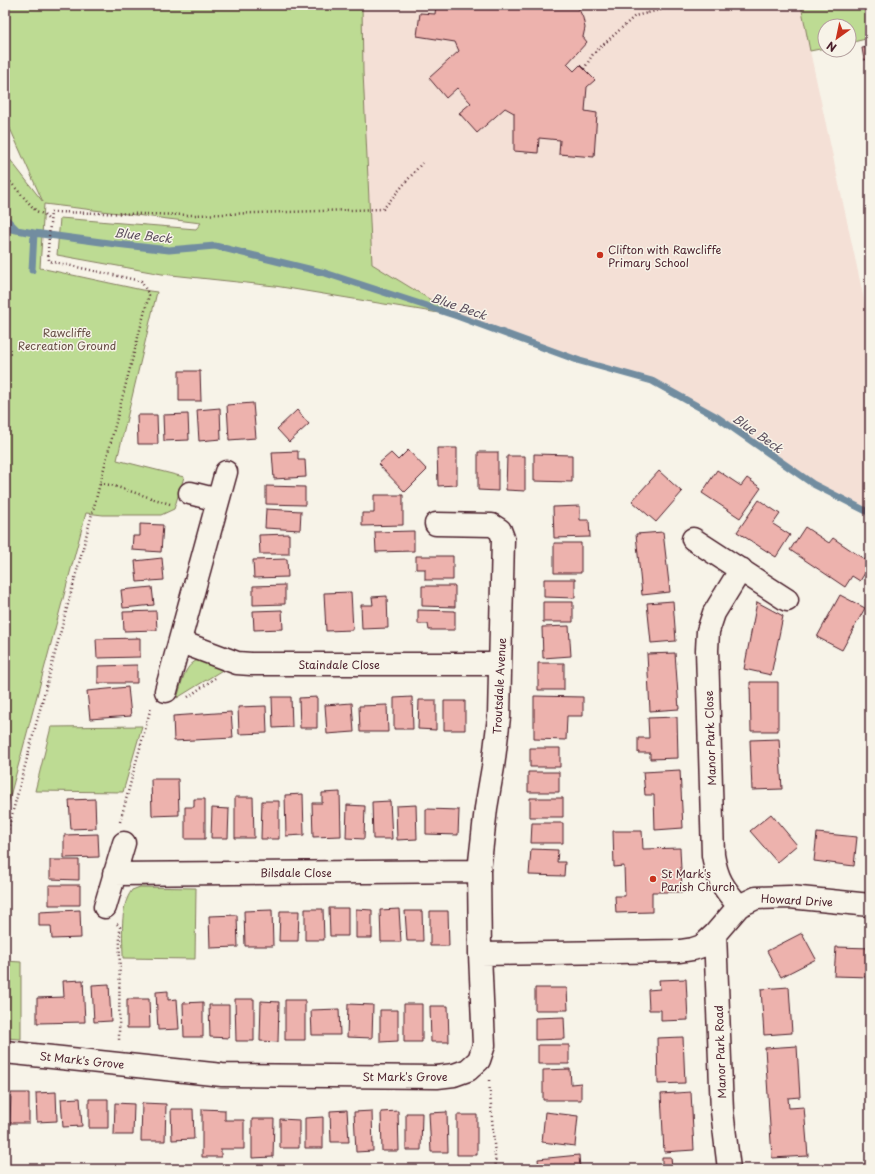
<svg xmlns="http://www.w3.org/2000/svg" width="875" height="1174" font-family="'Playpen Sans',sans-serif">
<style>
.built{fill:#f4e0d6}
.green{fill:#bddb93;stroke:#847d5f}
.lines{fill:none;stroke-linecap:round;stroke-linejoin:round}
.stream{stroke:#728da0;stroke-width:7}
.building{fill:#edb2ad;stroke:#4a1f2b}
.minor-casing{stroke:#4a1f2b;stroke-width:25}
.path{stroke:#4a1f2b;stroke-width:2.5;stroke-dasharray:1 3;stroke-linecap:butt}
.minor{stroke:#f7f3e8;stroke-width:22}
.poi-dot{fill:#c8321e;stroke:#f7f3e8;stroke-width:1.5}
.labels{text-anchor:middle;dominant-baseline:central;stroke-width:3;stroke-linejoin:round;paint-order:stroke}
.poi-label{font-size:11px;fill:#4a1f2b;stroke:#f7f3e8;text-anchor:start}
.park-label{font-size:11px;fill:#674e45;stroke:#f7f3e8}
.street-label{font-size:11px;fill:#4a1f2b;stroke:#f7f3e8}
.water-label{font-size:12px;font-style:italic;fill:#5b4d5c;stroke:#f7f3e8}
</style>
<rect width="100%" height="100%" fill="#f7f3e8"/>
<filter id="ink" filterUnits="userSpaceOnUse"><feTurbulence type="fractalNoise" baseFrequency=".025" numOctaves="2"/><feDisplacementMap in="SourceGraphic" scale="8" xChannelSelector="R" yChannelSelector="G"/><feConvolveMatrix kernelMatrix="1 2 1 2 8 2 1 2 1" color-interpolation-filters="sRGB"/></filter>
<g filter="url(#ink)">
<!-- built -->
<path class="built" d="M5,5H870V38L849,43V26H825V48L810,51L870,327V513L813,484L717,417L652,381L580,361L457,316L372,264L202,223L44,204L8,124L5,120Z"/>
<!-- green -->
<path class="green" d="M5,5H362L363,72L372,264L457,316L275,286L162,274L57,255L60,218L196,229L201,223L44,204L40,268L142,290L157,292L117,460L184,477L174,509L161,515H103L86,513L5,815V153L43,202L8,124L5,120Z
M801,5H870V38L849,43V26H825V48L810,51Z
M198,660L224,669L177,698C182,684 183,666 198,660Z
M142,726L123,792L35,791L51,727Z
M140,887L196,888L195,959L123,958C123,938 119,907 132,890Z
M5,961L21,962V1039L5,1038Z"/>
<g class="lines">
<!-- stream -->
<path class="stream" d="M5,218L17,230
M5,228L34,233L116,244L169,250L215,246L325,273L457,316L580,361L652,381L717,417L813,484L870,513
M32,270L34,233"/>
</g>
<!-- building -->
<path class="building" d="M436,5H577L583,18L585,28L583,37L587,42L567,64L574,71L580,65L595,80L587,87L585,111L597,113L594,157L559,154L560,140L539,138L538,153L514,151V113L505,108L477,133L459,113L471,103L457,88L446,98L429,78L459,51L455,42L417,36L420,13L435,14Z
M870,47V59L864,60L862,48Z
M179,371H200L201,401H179Z
M253,403L256,438L229,440L227,405Z
M220,408L221,439L199,441L197,410Z
M297,410L309,424L289,442L277,429Z
M188,414L189,440L164,441L163,415Z
M137,415H157L158,444H138Z
M437,448H457V485L438,486Z
M408,450L427,470L405,492L378,464L391,453L398,460Z
M298,451V460H305L306,477L274,479L272,452Z
M478,452H498V491L478,490Z
M534,454L572,455V482L534,481Z
M507,456H525V491L506,490Z
M717,470L741,486L747,478L761,488L740,518L702,493Z
M659,471L682,492L656,522L632,501Z
M266,486L305,487V505L266,504Z
M374,495H403V525L362,526V513H374Z
M759,500L780,514L773,524L790,535L776,557L737,532Z
M580,506V520H589L590,537L554,538L553,507Z
M266,509L301,511L300,530L265,528Z
M140,524L163,525L161,552L132,550L133,536H140Z
M805,527L829,543L833,538L870,563V565L860,581L852,576L845,587L790,550Z
M414,531V551L376,552L375,532Z
M663,532L670,592L642,595L636,534Z
M289,534V554H260L259,535Z
M554,543H581V573H554Z
M416,556H453V580H425V569H416Z
M162,558L164,580L137,582L135,561Z
M287,559L288,577L254,578L253,560Z
M544,579H575V598L544,597Z
M285,585V604L253,605V586Z
M422,586H455V607L422,606Z
M152,587L154,605L123,608L121,590Z
M351,592L353,630L326,631L324,593Z
M840,595L865,608L842,650L817,637Z
M387,596L388,628L362,629L361,605H373L372,597Z
M673,601L676,641L651,643L647,603Z
M543,602H573V622H543Z
M757,602L783,616L771,675L744,669Z
M282,610L283,629L254,630L253,611Z
M418,610L455,611V630H429L428,624H418Z
M156,611L157,630L124,631L123,612Z
M569,626L571,656L543,658L542,627Z
M140,638V657L97,658L96,639Z
M675,653L679,709L650,711L647,654Z
M538,663H564V690H538Z
M137,665V683H98V666Z
M750,682H778V731H751Z
M128,687L131,716L90,719L87,691Z
M534,696L583,697V716H567L566,740L534,739Z
M272,697H291L292,727L273,728Z
M317,697V728H300L299,698Z
M412,697L413,729H394V698Z
M419,700H436V730L418,729Z
M444,701H465V730H444Z
M352,703L354,732L327,734L325,705Z
M387,705L388,732H360L359,706Z
M266,706L267,733L239,734L238,707Z
M231,712L233,738L174,741L173,716Z
M677,717L678,758L650,759V753H638V738H649L648,718Z
M779,739L782,789L752,790L750,740Z
M530,748H560V767H530Z
M680,770L683,828L655,830L654,795H645L643,772Z
M528,772H559V792H528Z
M151,779H178L179,815L152,816Z
M340,792L341,836L313,837L312,803H322V793Z
M303,794L304,835L286,836L285,795Z
M235,797H253L254,838H235Z
M530,798H563V817H530Z
M95,799L96,828L71,829L69,800Z
M194,799H205V839H185V807H194Z
M262,801H279V839H261Z
M390,801L392,839H373L372,802Z
M347,805L365,806L364,839L346,838Z
M416,805L417,839L397,840L396,806Z
M212,808L229,809L228,838H211Z
M426,809L459,810L458,835L426,834Z
M771,814L797,845L777,862L750,831Z
M532,823H563V843H531Z
M613,831H642L643,849L680,848L682,892H652V912L616,913L615,896H625L624,866L614,867Z
M817,833L857,837L854,866L814,861Z
M98,834L99,857L64,858V835Z
M531,849L558,850L557,862H565L564,876L529,875Z
M50,860H79V880L50,879Z
M49,885H80V905H49Z
M329,908H348V936H330Z
M305,909H323L324,940H305Z
M356,909L372,910V938H356Z
M399,909L401,942H381L380,910Z
M80,910L81,938L52,939L51,926H39V912Z
M272,910L273,946H245L244,911Z
M280,911H299L298,941H279Z
M405,911H422L423,941H407Z
M430,911H448L449,946H430Z
M237,915L238,947L210,948L209,916Z
M802,933L816,959L781,977L767,951Z
M836,947L870,948V977L834,976Z
M686,979L688,1020L661,1021V1010H649L648,990L660,989L659,980Z
M83,980L85,1022L37,1023V998L64,997L63,981Z
M109,984L111,1021L94,1022L92,985Z
M789,987L792,1033L764,1035L761,989Z
M535,988H567L568,1010H535Z
M168,991V1000L177,999L179,1029L158,1030L156,992Z
M127,999H149L150,1028H127Z
M235,999H254V1041H236Z
M285,1000H305V1040H285Z
M261,1001L279,1002L278,1042L260,1041Z
M203,1002V1037H184L183,1003Z
M348,1004L373,1005L372,1038L347,1037Z
M404,1004H422V1042H404Z
M209,1005H229V1038L210,1037Z
M430,1006H448L449,1042H431Z
M339,1009L340,1035H312L311,1010Z
M380,1010H398V1041L380,1042Z
M564,1017L565,1039L535,1040V1018Z
M683,1037L685,1083L658,1084L657,1038Z
M538,1045H569V1064H538Z
M797,1046L800,1097L788,1098L789,1108L804,1107L808,1156L772,1158L765,1048Z
M570,1069L571,1084L581,1083V1100H543V1070Z
M56,1092L57,1121L37,1122L36,1093Z
M691,1092L694,1150L664,1152L661,1094Z
M11,1093H29V1123H10Z
M80,1098L82,1126L63,1127L61,1099Z
M89,1099H108V1128H89Z
M115,1103L134,1104L133,1135H114Z
M142,1103L166,1104L165,1141H141Z
M171,1109H193L194,1139L172,1140Z
M202,1109L225,1110V1120H244V1149H221V1157H202Z
M347,1110L349,1142H331L330,1111Z
M372,1111L373,1151L356,1152L354,1112Z
M398,1111L399,1151H382L381,1112Z
M447,1112L448,1152H431L429,1113Z
M545,1112L578,1116L575,1146L542,1142Z
M406,1113H422L421,1150H406Z
M457,1115H477V1155H457Z
M323,1117V1148H305V1118Z
M252,1119H274L273,1157L252,1158Z
M280,1119L299,1120V1148H280Z
M579,1155L580,1169H587H539L538,1159Z
M662,1157H671L672,1168H662Z"/>
<g class="lines">
<!-- minor casing -->
<g class="minor-casing">
<path id="minor" d="M190,493L218,500
M693,539L787,600
M181,642L237,663L251,664H500
M166,691L226,472
M114,874L479,871
M739,906C723,888 717,879 713,855L707,650L708,631L714,613L741,569
M105,907L124,843
M715,934L722,1111L729,1169
M480,954L680,951L693,949L702,946L715,934L739,906L756,898L790,897L870,905
M5,1052L222,1075L437,1077L454,1075L468,1070L479,1060L484,1045L480,954L479,871L486,808L493,767L499,717L503,538L500,530L492,525L436,524"/>
</g>
<!-- path -->
<path class="path" d="M644,5L647,13
M584,69L593,54L635,16L677,6L679,5
M5,176L36,211L43,214L49,220
M100,484L111,485L170,504
M188,697L215,678
M120,822L151,707
M5,841L96,499L149,295L141,281L49,261L48,249L51,212L192,215L383,209L422,163
M117,924L120,927L119,1042
M489,1080L496,1169"/>
<!-- minor -->
<use href="#minor" class="minor"/>
</g>
</g>
<!-- markers -->
<g class="poi-dot">
<circle cx="600" cy="255" r="4"/>
<circle cx="653" cy="879" r="4"/>
</g>
<g class="labels">
<!-- poi labels -->
<g class="poi-label">
<text x="608" y="249">Clifton with Rawcliffe<tspan x="608" dy="13">Primary School</tspan></text>
<text x="661" y="873">St Mark's<tspan x="661" dy="13">Parish Church</tspan></text>
</g>
<!-- park labels -->
<g class="park-label">
<text x="67" y="332">Rawcliffe<tspan x="67" dy="13">Recreation Ground</tspan></text>
</g>
<!-- street labels -->
<g class="street-label">
<text x="339" y="664">Staindale Close</text>
<text transform="translate(499 686) rotate(-87)">Troutsdale Avenue</text>
<text transform="translate(710 738) rotate(-92)">Manor Park Close</text>
<text x="296" y="872">Bilsdale Close</text>
<text transform="translate(797 900) rotate(3)">Howard Drive</text>
<text transform="translate(720 1052) rotate(-92)">Manor Park Road</text>
<text transform="translate(82 1060) rotate(6)">St Mark's Grove</text>
<text x="405" y="1076">St Mark's Grove</text>
</g>
<!-- water labels -->
<g class="water-label">
<text transform="translate(143 235) rotate(6)">Blue Beck</text>
<text transform="translate(459 306) rotate(19)">Blue Beck</text>
<text transform="translate(758 433) rotate(35)">Blue Beck</text>
</g>
</g>
<!-- margin -->
<rect width="875" height="1174" fill="none" stroke="#f7f3e8" stroke-width="20"/>
<rect x="10" y="10" width="855" height="1154" fill="none" stroke="#4a1f2b" stroke-width="1.5" filter="url(#ink)"/>
<!-- north arrow -->
<g transform="translate(837 38) rotate(213)"><circle r="19" fill="#f7f3e8" stroke="#b29e9c"/>
<path d="M0-3L7 15L0 10L-7 15Z" fill="#c8321e"/>
<text y="-6" font-size="11" font-weight="bold" text-anchor="middle" fill="#4a1f2b">N</text>
</g>
</svg>
